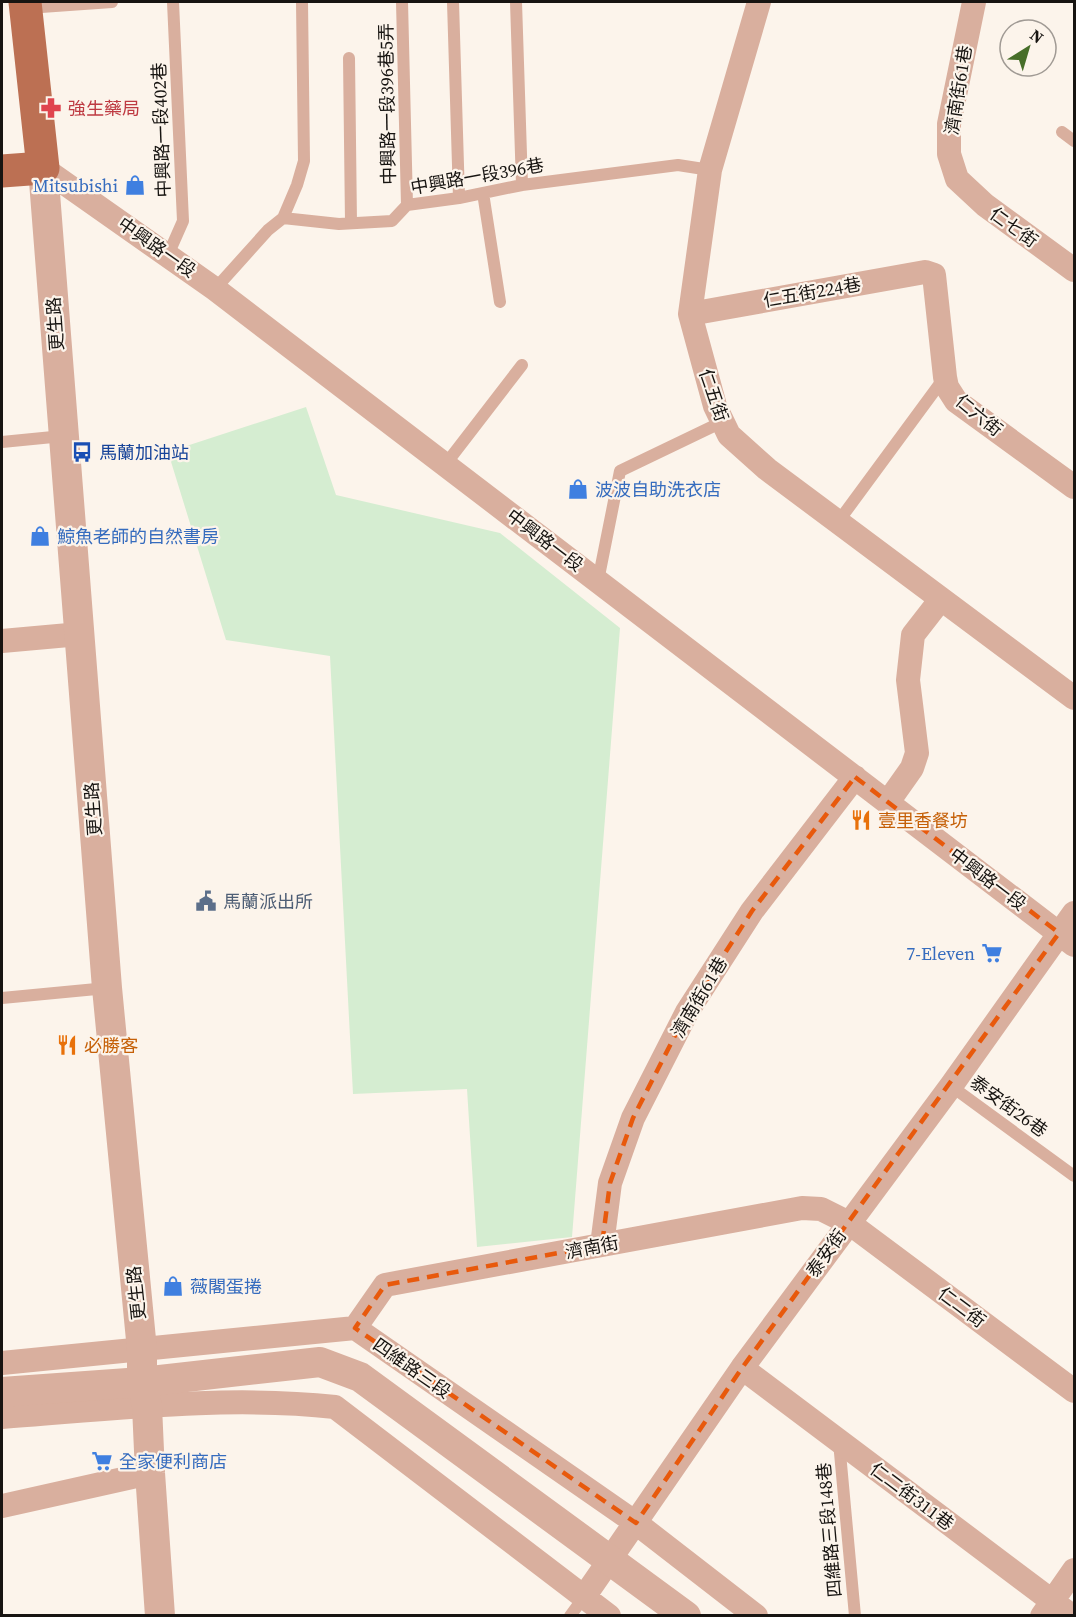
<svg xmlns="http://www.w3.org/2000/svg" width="1076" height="1617" font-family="'Source Serif 4','Noto Sans TC',serif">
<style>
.green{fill:#d5edd1}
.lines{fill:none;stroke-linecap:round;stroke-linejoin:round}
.service{stroke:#d9af9e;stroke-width:12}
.minor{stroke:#d9af9e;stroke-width:24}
.tertiary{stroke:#d9af9e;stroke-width:30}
.primary{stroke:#bc7053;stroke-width:33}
.marked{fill:none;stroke:#e8590c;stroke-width:4.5;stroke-dasharray:12 8;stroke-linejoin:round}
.labels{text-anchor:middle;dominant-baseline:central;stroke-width:4.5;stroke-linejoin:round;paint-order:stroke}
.street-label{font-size:18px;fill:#171411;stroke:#fcf4eb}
.health-label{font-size:18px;fill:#be3a42;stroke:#fcf4eb;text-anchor:start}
.shop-label{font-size:18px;fill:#366cbe;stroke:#fcf4eb;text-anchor:start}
.transit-label{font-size:18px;fill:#164399;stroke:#fcf4eb;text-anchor:start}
.food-label{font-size:18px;fill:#c56008;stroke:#fcf4eb;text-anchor:start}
.service-label{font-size:18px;fill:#4e5e75;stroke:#fcf4eb;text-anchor:start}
</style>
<rect width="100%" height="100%" fill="#fcf4eb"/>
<!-- green -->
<path class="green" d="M306,407L336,495L500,533L620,628L572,1237L477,1247L467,1089L353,1094L330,656L226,640L168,452Z"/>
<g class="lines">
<!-- service -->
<path class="service" d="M402,2L407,205
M453,2L459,198
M516,2L522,185
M27,8L112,2
M349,58L351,223
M1062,132L1074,141
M483,193L500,302
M283,218L297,185L304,161L302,2
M168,255L183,221L173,2
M215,289L268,230L283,218L339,224L392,221L407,205L459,198L522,185L678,165L710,170
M2,442L63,436
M445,465L522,365
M838,522L944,378
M598,581L620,471L722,422
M2,998L107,988
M951,1086L1074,1176
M839,1442L855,1616
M570,1616L584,1597"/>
<!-- minor -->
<path class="minor" d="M759,2L710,170L690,314L715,406L729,435L767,469L1074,698
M974,2L949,124V154L957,179L985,205L1074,270
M43,168L215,289L1074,945
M690,314L925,272L934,275L945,377L947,387L956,401L1074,487
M2,641L80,634
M888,802L912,768L917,753L908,680L913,635L941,599
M602,1245L610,1183L633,1118L687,1012L752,911L855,777
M355,1328L385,1285L802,1208L821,1209L849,1223L1074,1391
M2,1363L355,1328L636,1523L756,1616
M742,1368L1072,1616
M2,1417C111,1409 226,1395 335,1407L609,1616
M2,1506L150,1473
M584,1597L742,1368L951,1086L1074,913
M1042,1616L1074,1570"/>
<!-- tertiary -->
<path class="tertiary" d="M43,168L107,988L142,1350V1382L147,1406L150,1473L160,1616
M2,1392L142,1382L320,1362L360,1377L686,1616"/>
<!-- primary -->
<path class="primary" d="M2,171L43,168L25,2"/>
</g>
<!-- marked area -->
<path class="marked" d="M855,777L1059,933L742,1368L636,1523L355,1328L385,1285L602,1245L610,1183L633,1118L687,1012L752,911Z"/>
<!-- icons -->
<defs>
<g id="pharmacy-bare" transform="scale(1.62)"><path d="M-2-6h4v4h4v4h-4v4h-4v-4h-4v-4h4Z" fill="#e0444e" stroke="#fcf4eb" stroke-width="2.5" paint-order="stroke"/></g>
<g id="shop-bare" transform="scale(1.62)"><path d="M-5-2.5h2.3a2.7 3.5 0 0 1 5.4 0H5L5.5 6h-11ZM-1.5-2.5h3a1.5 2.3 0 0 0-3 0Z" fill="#3f7fe0" stroke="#fcf4eb" stroke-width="2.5" paint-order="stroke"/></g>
<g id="bus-bare" transform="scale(1.62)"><path d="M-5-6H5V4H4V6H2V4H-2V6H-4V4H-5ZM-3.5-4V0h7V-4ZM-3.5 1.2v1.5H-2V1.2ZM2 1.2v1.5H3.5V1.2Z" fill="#1a4fb4" stroke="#fcf4eb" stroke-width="2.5" paint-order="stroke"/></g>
<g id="restaurant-bare" transform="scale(1.62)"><path d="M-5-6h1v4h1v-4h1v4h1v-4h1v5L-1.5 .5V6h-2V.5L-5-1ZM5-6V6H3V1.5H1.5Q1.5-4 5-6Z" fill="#e8710a" stroke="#fcf4eb" stroke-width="2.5" paint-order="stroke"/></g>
<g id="civic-bare" transform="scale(1.62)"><path d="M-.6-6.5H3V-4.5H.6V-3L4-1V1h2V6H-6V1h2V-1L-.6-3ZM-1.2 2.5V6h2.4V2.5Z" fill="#5c6f8a" stroke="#fcf4eb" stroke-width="2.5" paint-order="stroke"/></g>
<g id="supermarket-bare" transform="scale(1.62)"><path d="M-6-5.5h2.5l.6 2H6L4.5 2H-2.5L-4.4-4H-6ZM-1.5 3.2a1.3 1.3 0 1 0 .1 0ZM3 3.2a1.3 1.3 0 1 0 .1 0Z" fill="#3f7fe0" stroke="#fcf4eb" stroke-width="2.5" paint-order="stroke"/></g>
</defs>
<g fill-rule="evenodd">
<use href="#pharmacy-bare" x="51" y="108"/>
<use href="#shop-bare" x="135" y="185"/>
<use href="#bus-bare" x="82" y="452"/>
<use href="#shop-bare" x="578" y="489"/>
<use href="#shop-bare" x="40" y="536"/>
<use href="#restaurant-bare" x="861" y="820"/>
<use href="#civic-bare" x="206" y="901"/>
<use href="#supermarket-bare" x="992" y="953"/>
<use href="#restaurant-bare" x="67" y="1045"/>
<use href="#shop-bare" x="173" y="1286"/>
<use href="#supermarket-bare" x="102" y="1461"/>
</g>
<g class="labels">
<!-- street labels -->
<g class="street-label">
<text transform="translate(958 90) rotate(-81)">濟南街61巷</text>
<text transform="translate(387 104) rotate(-91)">中興路一段396巷5弄</text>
<text transform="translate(161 130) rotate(-92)">中興路一段402巷</text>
<text transform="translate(477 176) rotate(-10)">中興路一段396巷</text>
<text transform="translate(1014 227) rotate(36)">仁七街</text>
<text transform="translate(157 247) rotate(35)">中興路一段</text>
<text transform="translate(812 292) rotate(-10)">仁五街224巷</text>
<text transform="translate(55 324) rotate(-94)">更生路</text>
<text transform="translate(714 395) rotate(71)">仁五街</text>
<text transform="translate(979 415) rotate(39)">仁六街</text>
<text transform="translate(545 540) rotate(37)">中興路一段</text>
<text transform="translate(93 809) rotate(-94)">更生路</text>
<text transform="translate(988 879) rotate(37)">中興路一段</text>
<text transform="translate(699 997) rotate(-59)">濟南街61巷</text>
<text transform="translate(1009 1106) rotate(36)">泰安街26巷</text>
<text transform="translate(592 1247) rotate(-11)">濟南街</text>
<text transform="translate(826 1253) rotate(-54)">泰安街</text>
<text transform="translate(136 1293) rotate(-96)">更生路</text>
<text transform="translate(962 1307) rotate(37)">仁二街</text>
<text transform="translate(412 1368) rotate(35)">四維路三段</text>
<text transform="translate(912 1496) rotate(37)">仁二街311巷</text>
<text transform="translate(829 1530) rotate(-95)">四維路三段148巷</text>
</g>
<!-- health labels -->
<g class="health-label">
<text x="68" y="108">強生藥局</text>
</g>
<!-- shop labels -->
<g class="shop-label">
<text x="118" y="185" text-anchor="end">Mitsubishi</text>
<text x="595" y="489">波波自助洗衣店</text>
<text x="57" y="536">鯨魚老師的自然書房</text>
<text x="975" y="953" text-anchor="end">7-Eleven</text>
<text x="190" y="1286">薇閣蛋捲</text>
<text x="119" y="1461">全家便利商店</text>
</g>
<!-- transit labels -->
<g class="transit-label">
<text x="99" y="452">馬蘭加油站</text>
</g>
<!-- food labels -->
<g class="food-label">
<text x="878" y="820">壹里香餐坊</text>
<text x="84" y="1045">必勝客</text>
</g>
<!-- service labels -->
<g class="service-label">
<text x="223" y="901">馬蘭派出所</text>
</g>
</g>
<!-- border -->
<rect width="1076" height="1617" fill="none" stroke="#171411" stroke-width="6"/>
<!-- north arrow -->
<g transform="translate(1028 48) rotate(37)"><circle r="28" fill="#fcf4eb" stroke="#a09a94" stroke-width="1.5"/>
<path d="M0-4.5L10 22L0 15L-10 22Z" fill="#476e29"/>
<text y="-9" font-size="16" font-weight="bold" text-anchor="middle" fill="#171411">N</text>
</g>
</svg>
